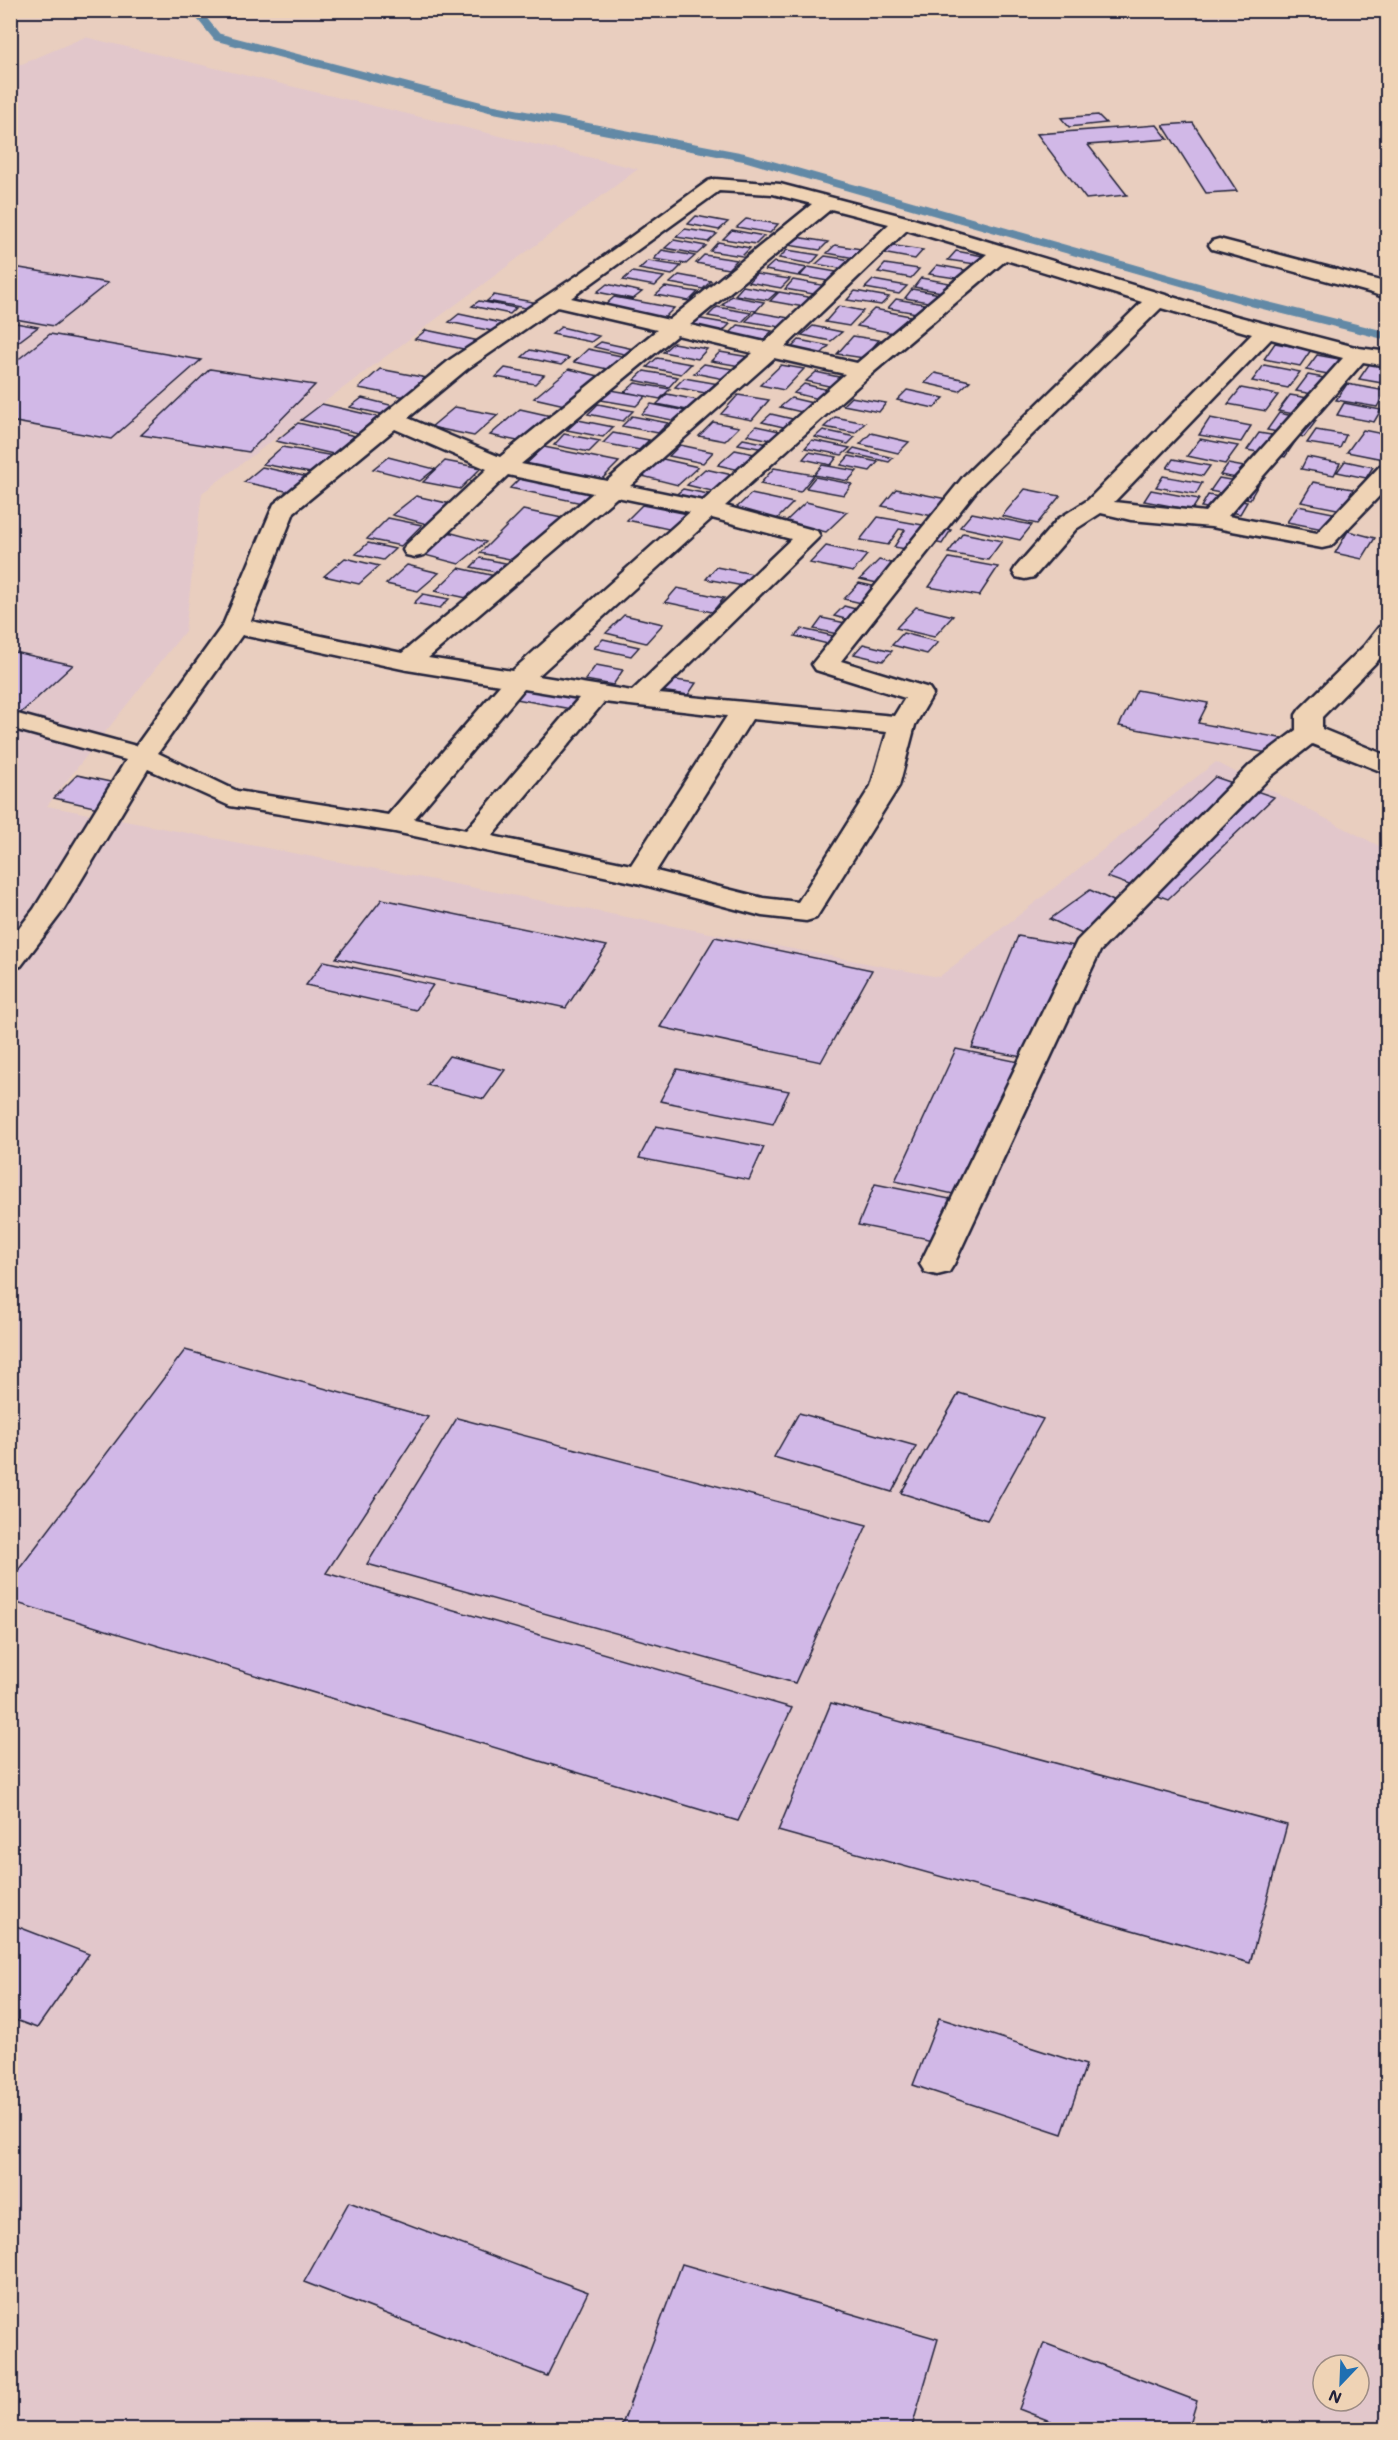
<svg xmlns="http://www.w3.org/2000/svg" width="1398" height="2440" font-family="Mali,sans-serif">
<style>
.built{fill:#e2c7cb;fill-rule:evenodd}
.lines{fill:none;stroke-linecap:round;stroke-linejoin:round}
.stream{stroke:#6289a6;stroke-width:8}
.building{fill:#d1b8e7;stroke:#22223b;stroke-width:1.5}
.minor-casing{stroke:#22223b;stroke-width:5}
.minor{fill:#efd3b5;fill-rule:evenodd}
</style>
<rect width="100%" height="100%" fill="#e9cebf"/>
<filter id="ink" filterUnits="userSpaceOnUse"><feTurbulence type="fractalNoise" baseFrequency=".0167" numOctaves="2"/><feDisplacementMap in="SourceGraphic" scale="12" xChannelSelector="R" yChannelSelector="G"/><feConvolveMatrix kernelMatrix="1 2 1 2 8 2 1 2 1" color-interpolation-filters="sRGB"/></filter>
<g filter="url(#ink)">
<!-- built -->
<path class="built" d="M85,37L638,169L202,493L185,631L47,806L939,977L1216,762L1387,850L1388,2429L11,2430L10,69ZM1323,2365H1359V2401H1323Z"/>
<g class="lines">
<!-- stream -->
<path class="stream" d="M195,10L217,37L489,108L744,157L1251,302L1388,336"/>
</g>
<!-- building -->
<path class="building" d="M1098,115L1106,123L1069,127L1061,118Z
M1193,123L1237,191L1206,193L1163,125Z
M1157,125L1168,139L1088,145L1127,195L1086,199L1037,134Z
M696,216L728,222L719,230L688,224Z
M746,219L778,224L770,233L737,227Z
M685,229L717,234L708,242L676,237Z
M732,230L764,236L756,244L723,239Z
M796,237L828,242L820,250L788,245Z
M674,240L706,246L697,254L665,248Z
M718,242L750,248L742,256L710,251Z
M835,245L868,250L860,259L827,253Z
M889,245L923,250L915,259L882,253Z
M662,250L695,256L686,264L654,259Z
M787,250L819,255L811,264L779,258Z
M956,251L989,257L982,265L948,260Z
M704,255L737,260L728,269L696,263Z
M825,256L858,261L850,270L816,264Z
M648,261L681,266L672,275L639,269Z
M774,262L807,268L798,276L765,270Z
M885,264L919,269L911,278L878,272Z
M937,265L970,271L962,279L929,274Z
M14,267L108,283L54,326L10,318V269Z
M808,267L842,273L833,282L800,276Z
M632,272L664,277L655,286L623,280Z
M756,274L790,279L781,288L748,282Z
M679,275L711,281L703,289L670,283Z
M921,278L955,284L947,293L914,287Z
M793,280L827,286L819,295L785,289Z
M873,280L907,286L899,294L865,288Z
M607,284L642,292L633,299L597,292Z
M743,286L777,292L768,300L735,295Z
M665,287L698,292L689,301L656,295Z
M912,289L946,295L939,304L905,298Z
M855,291L889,297L881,305L847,300Z
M779,292L813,298L804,307L770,301Z
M494,295L538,303L531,309L487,301Z
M731,296L764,302L756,311L722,305Z
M614,297L674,308L664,318L603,307Z
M896,299L930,305L922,314L888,308Z
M479,301L516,308L510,314L472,306Z
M839,306L863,311L849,326L825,322Z
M717,307L751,313L742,322L708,316Z
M874,309L910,316L893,333L857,326Z
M755,312L789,318L780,327L746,321Z
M459,314L506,324L497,332L449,322Z
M696,318L730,324L721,333L687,327Z
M10,322L38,327L10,348Z
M738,325L772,331L763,340L729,334Z
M813,326L842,332L831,341L802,335Z
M561,327L599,336L591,342L552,334Z
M426,330L484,342L473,351L415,339Z
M50,334L201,360L111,439L10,421V366Z
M853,336L879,340L864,358L837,354Z
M799,340L829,346L819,356L789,350Z
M601,342L638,350L632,356L594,347Z
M673,343L707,349L698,359L663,352Z
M1275,343L1311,350L1300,366L1264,359Z
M588,349L626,357L612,370L574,362Z
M530,350L569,358L561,365L522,357Z
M720,352L755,358L746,367L711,361Z
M1317,355L1355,362L1344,377L1306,370Z
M657,358L691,364L681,374L647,367Z
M1370,363L1388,367V384L1359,379Z
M704,364L738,370L729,380L694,373Z
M781,365L804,369L784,390L760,385Z
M1264,365L1300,372L1288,388L1252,381Z
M505,368L544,375L535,384L496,377Z
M210,369L315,385L249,452L141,435Z
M380,369L432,379L411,398L359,388Z
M569,369L603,377L569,406L534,398Z
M644,371L678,377L669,387L634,380Z
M816,372L843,378L833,387L806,381Z
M935,373L970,381L959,391L925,383Z
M1308,375L1345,382L1334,398L1296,391Z
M684,378L719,384L710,394L675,387Z
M635,383L670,389L660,399L625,392Z
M804,384L832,391L822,400L794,393Z
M1347,384L1386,391L1377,407L1336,400Z
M1241,388L1278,395L1266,411L1228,404Z
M611,390L646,396L636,406L601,400Z
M907,390L944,398L934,408L897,400Z
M667,394L702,401L692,411L657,404Z
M738,395L769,400L752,420L721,414Z
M1290,395L1327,401L1315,418L1278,411Z
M851,397L886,403L879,412L843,405Z
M362,398L402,408L390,416L350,407Z
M791,398L821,405L810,414L780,407Z
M1344,403L1381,410L1374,422L1337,415Z
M322,404L387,419L367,435L301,420Z
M598,404L633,411L623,421L588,414Z
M651,404L686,411L677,421L642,414Z
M455,407L498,415L474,436L431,427Z
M520,409L551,416L522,442L490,435Z
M1279,413L1316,421L1304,437L1267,430Z
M771,414L801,421L792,429L762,422Z
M632,416L668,423L658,433L622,426Z
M835,417L865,423L855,433L824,427Z
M1210,418L1251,426L1241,442L1199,435Z
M578,420L613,427L603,437L567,430Z
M713,422L739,427L725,441L699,436Z
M298,423L364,438L342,456L276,441Z
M756,426L784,432L776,441L747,435Z
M823,430L855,437L848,444L815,437Z
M1316,430L1346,435L1340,448L1307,443Z
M1363,430L1388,435V460L1347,452Z
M613,433L649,440L639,450L603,443Z
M871,433L909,442L898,453L860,444Z
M1259,433L1297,439L1285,457L1247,450Z
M564,434L600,441L589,452L554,445Z
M743,439L774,445L769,450L738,444Z
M1200,439L1238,446L1225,464L1187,456Z
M812,440L850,448L842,455L805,448Z
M680,445L713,452L703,463L669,456Z
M282,447L334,456L316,474L263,464Z
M544,447L619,462L598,483L522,468Z
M854,448L893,458L889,462L849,453Z
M735,450L764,456L748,472L718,465Z
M809,452L837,457L831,465L803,459Z
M849,456L878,462L870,471L841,465Z
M388,457L435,469L420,481L373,469Z
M1307,457L1340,463L1334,475L1301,469Z
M663,459L698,467L678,485L642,476Z
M1173,459L1210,466L1203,476L1167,468Z
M445,461L481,468L460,489L423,482Z
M1345,461L1373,467L1366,478L1337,472Z
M1228,464L1266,471L1258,482L1220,475Z
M822,465L857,471L848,481L814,475Z
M262,467L308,477L290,492L244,482Z
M774,468L814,475L800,492L760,484Z
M705,469L737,476L720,493L687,485Z
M1163,476L1202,483L1196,494L1156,487Z
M521,477L593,492L582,503L510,488Z
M815,477L852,484L844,495L806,488Z
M1219,478L1258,485L1250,499L1210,491Z
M1313,482L1353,489L1342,510L1301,502Z
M683,489L718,496L709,506L673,497Z
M896,489L967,503L953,520L882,506Z
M1025,489L1060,496L1037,524L1002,516Z
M1151,490L1199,499L1192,510L1144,501Z
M751,494L793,503L775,521L733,511Z
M1208,495L1247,502L1240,514L1201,507Z
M416,496L451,504L427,524L392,515Z
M806,502L847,512L826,532L785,522Z
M642,505L688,514L673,530L627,520Z
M1298,506L1333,513L1323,529L1287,522Z
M523,510L562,518L519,561L480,553Z
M972,513L1032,525L1020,540L960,527Z
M878,517L951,530L942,544L926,540L918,551L894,547L905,530L899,529L888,545L860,540Z
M388,518L422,525L401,546L367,539Z
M1348,531L1375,538L1362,559L1335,553Z
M448,532L486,542L459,564L421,554Z
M963,533L1002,541L988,560L948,553Z
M368,543L395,549L383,560L356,554Z
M826,546L867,555L853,572L810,563Z
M345,558L379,566L359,584L324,576Z
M480,558L510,564L500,573L471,567Z
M949,558L998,567L979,596L929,587Z
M879,560L916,569L898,588L860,579Z
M407,565L439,573L418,591L386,584Z
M716,567L753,574L743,586L706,579Z
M459,568L495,576L471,599L435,591Z
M859,583L894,591L879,607L844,599Z
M677,588L724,598L712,612L665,602Z
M423,594L449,599L440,608L414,603Z
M844,606L874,614L864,624L834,616Z
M916,607L953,616L934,637L896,628Z
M624,615L663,624L646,643L606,633Z
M822,618L869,628L861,639L814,629Z
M802,629L847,639L840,647L795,636Z
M903,633L938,642L927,654L892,645Z
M603,639L639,647L631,656L594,648Z
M863,644L892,651L883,661L854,654Z
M10,651L73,665L12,721H10Z
M596,665L623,670L613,685L585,680Z
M669,679L696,683L688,695L661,691Z
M525,688L579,697L571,709L516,699Z
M1137,690L1208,703L1198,723L1291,740L1285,756L1119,726Z
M77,775L120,784L98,808L54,798Z
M1215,777L1274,797L1168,899L1107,877Z
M1090,890L1135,911L1095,940L1050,919Z
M382,899L607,946L566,1008L336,958Z
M1018,936L1087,948L1045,1061L972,1048Z
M715,937L872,970L821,1062L660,1027Z
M324,961L433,985L416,1010L306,985Z
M956,1049L1038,1066L980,1200L895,1181Z
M449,1056L505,1070L484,1099L427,1085Z
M677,1069L789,1091L773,1124L660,1101Z
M656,1126L764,1147L749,1180L639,1158Z
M875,1184L975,1204L959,1245L858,1225Z
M185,1350L428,1417L326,1573L792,1708L738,1821L10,1601V1581Z
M959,1393L1043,1419L987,1520L901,1493Z
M799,1413L916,1446L892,1492L774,1457Z
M457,1418L867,1525L795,1683L367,1564Z
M831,1703L1287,1825L1250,1963L778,1831Z
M16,1926L89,1954L37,2028L10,2018V1933Z
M939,2018L1086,2065L1062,2134L913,2085Z
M349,2202L588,2292L547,2376L304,2282Z
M682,2264L938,2339L911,2430H620Z
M1044,2343L1197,2401L1188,2430H1073L1019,2409Z"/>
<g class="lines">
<!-- minor casing -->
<g class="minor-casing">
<path id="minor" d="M715,179L780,184L910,218L1232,315L1359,348L1388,352V366L1363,362L1228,516L1317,533L1380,466L1388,464V487L1331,546L1322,548L1211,527L1131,520L1101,513L1076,529L1034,577L1025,579L1016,577L1013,572L1016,567L1058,519L1088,500L1252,334L1161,308L980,486L841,661L929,688L933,694L915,725L899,786L816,918L806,921L762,916L637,883L395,832L230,806L148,769L62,912L21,966L10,969V940L34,909L126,760L10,728V712L136,746L223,625L274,504L451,359L581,273L708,181ZM719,191L773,194L812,204L669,320L571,298ZM831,209L889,224L765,342L690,325ZM907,230L987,254L857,363L785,347ZM1006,260L1142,302L964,476L812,664L816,670L905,698L894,716L659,694L820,536L817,531L725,506L869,376ZM557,307L657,330L500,457L408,418L467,369ZM677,335L753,353L607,481L521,464ZM1271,339L1343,358L1205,512L1114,502ZM774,358L845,374L703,501L630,486ZM395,429L487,469L406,545L403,550L406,555L415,557L424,555L508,475L593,493L402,653L251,621L294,512ZM617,497L690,512L512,671L428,658ZM712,518L791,539L632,691L538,676ZM242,635L407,670L500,685L388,815L237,791L158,753ZM524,689L579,698L466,830L414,819ZM604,702L727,716L631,865L492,836ZM752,719L887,732L871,786L798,902L763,898L656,871Z
M1219,239L1388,283V299L1372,293L1212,249L1209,245L1212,241Z
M1388,624V650L1322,717V729L1388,756V774L1312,744L1270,777L1100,951L954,1264L949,1272L937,1275L925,1272L920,1264L1077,941L1250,765L1296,730V715L1300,709L1364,646L1379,627Z"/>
</g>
<!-- minor -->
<use href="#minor" class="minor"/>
</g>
</g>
<!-- margin -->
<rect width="1398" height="2440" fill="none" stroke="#efd3b5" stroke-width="36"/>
<rect x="18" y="18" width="1362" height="2404" fill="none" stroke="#22223b" stroke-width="2" filter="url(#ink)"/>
<!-- north arrow -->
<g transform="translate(1341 2383) rotate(203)"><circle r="28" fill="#efd3b5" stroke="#9d8c84" stroke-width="1.5"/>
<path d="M0-4.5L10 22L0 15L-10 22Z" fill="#1f6fb2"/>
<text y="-9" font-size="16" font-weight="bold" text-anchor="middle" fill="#22223b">N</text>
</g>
</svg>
